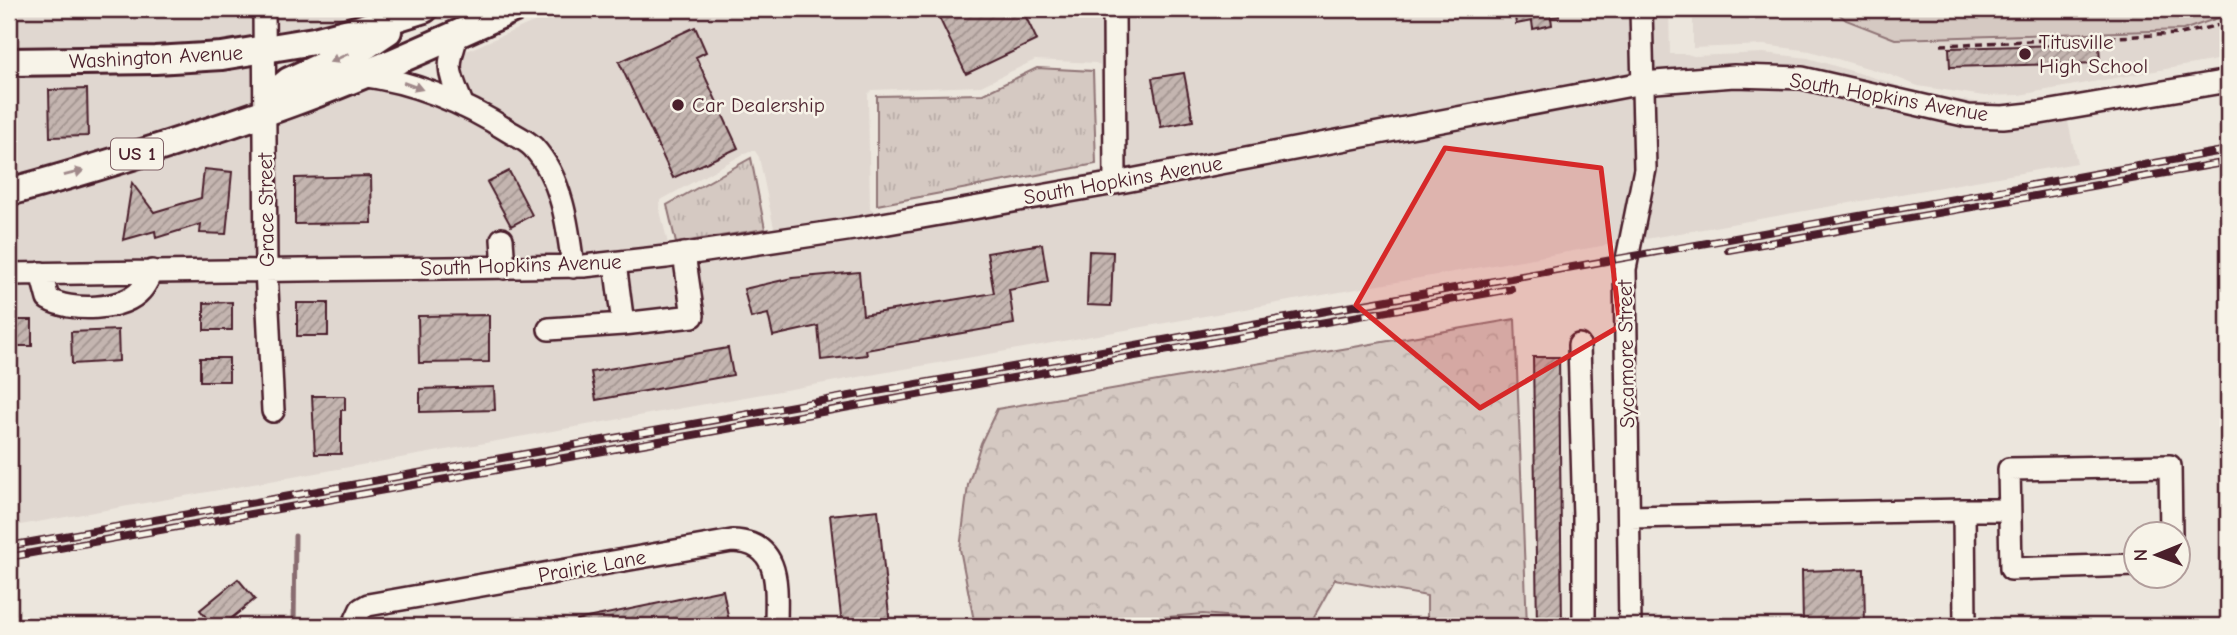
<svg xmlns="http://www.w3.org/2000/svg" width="2237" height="635" font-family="'Comic Neue',sans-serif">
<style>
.built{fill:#e0d7d0;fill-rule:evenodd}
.grass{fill:url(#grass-tufts);stroke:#907476;stroke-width:2}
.forest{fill:url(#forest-crowns);stroke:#907476;stroke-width:2}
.pitch{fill:#d5c9c2;stroke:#907476;stroke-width:2}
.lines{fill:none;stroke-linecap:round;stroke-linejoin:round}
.stream{stroke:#896c6f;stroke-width:5}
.building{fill:url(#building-hatch);stroke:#4a1f2b;stroke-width:2}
.minor-casing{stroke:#4a1f2b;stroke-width:26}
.major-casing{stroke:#4a1f2b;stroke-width:32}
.path{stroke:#4a1f2b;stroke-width:3.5;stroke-dasharray:7 5;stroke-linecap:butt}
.minor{stroke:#f7f3e8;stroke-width:21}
.major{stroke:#f7f3e8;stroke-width:26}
.rail-casing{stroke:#4a1f2b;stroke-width:8}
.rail{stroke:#f7f3e8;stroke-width:5;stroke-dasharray:16;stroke-linecap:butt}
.oneway{fill:#a0898a}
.marked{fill:#d62828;fill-opacity:0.2;stroke:#d62828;stroke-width:5;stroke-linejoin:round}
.poi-dot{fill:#4a1f2b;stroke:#f7f3e8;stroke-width:2.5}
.labels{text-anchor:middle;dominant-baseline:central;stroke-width:5;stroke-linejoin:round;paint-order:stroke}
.shield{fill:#f7f3e8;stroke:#7e5f64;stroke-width:2}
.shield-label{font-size:19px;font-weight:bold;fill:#4a1f2b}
.poi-label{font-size:21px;fill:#4a1f2b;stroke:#f7f3e8;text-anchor:start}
.street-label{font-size:21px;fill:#4a1f2b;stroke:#f7f3e8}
</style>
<defs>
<pattern id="grass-tufts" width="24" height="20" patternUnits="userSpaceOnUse" patternTransform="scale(1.75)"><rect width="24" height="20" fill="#d5c9c2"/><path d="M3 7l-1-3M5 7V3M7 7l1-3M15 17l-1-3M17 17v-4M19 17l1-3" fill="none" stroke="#b8aca7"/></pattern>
<pattern id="forest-crowns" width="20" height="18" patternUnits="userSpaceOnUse" patternTransform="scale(1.75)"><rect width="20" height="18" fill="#d5c9c2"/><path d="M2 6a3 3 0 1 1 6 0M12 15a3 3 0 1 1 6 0" fill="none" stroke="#b8aca7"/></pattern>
<pattern id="building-hatch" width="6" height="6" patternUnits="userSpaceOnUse" patternTransform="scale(1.75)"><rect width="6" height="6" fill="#c4b5b0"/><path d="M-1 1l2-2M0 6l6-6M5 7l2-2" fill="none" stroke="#a1938f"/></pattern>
</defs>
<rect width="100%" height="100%" fill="#ece6dd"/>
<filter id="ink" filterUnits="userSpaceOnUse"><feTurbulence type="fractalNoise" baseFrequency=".0143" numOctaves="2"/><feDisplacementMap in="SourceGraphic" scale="14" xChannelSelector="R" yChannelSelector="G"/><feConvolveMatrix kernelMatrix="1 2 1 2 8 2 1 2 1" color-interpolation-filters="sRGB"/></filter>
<g filter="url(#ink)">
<!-- built -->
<path class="built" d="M9,9H254L253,43L9,53Z
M274,9H396L274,39Z
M563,9H1104L1105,175L773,233L774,228L759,157L755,151H749L661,200L659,206L669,248L583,257L276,260L275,119L298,114L374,86L409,94L455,113L457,117L462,116L486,126L495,110L471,99L459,67L462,53ZM1035,60L1096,63L1100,66L1105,164L1103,169L1098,172L879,213L870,209L868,94L872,90L981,86Z
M1124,9H1631L1632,75L1125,172Z
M1652,9H1669L1670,54H1687L1694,56L1763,53L1808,58L1885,81L1916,93L1983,103L2034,104L2002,108L1969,107L1936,100L1653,73Z
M1693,9H2228V58L2019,95L1984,96L1918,86L1888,74L1810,51L1764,45L1693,48Z
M254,61V106L9,183V71Z
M1734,85L1801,87L2067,117L2077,163L1640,240L1656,169L1653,91Z
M1633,94L1635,169L1618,243L9,527V282L257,278L264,420H283L277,278L497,277Z
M254,125L256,260L9,264V201Z"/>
<!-- grass -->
<path class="grass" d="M1037,68L1093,71L1096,164L877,205V96L983,94Z
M751,158L765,229L676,243L667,205Z"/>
<!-- forest -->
<path class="forest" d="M1515,319L1527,626H1427V596L1335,579L1310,624L1203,614L1085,624L1075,626H975L960,549L968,485L981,443L997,409Z"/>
<!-- pitch -->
<path class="pitch" d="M1833,9H2228V10L2221,17L2183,30L1895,39L1846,20Z"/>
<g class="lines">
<!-- stream -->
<path class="stream" d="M294,626L295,536"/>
</g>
<!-- building -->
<path class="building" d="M935,9H1022L1037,40L966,74Z
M1514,9H1559V16L1551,17L1552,25L1533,29L1532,21L1516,24Z
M695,27L706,52L696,57L738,148L673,178L619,62Z
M2099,44L2100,63L1950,67L1949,48Z
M1184,73L1193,121L1161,127L1152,78Z
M87,89L88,136L50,137L49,90Z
M204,169L232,172L226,234L200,233L201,224L156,238L155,231L123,240L132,183L154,212L201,198Z
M509,171L532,215L511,226L487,182Z
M371,176L372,223L295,224V178Z
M1042,244L1048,282L1009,290L1014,324L866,350L867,355L821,360L818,326L773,336L768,314L751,318L744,289L792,278L859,272L863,315L994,293L987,253Z
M1089,251L1113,252L1111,306L1087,305Z
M232,302V330H204V303Z
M297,303H328V336H297Z
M489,315V362L419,363L418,316Z
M9,320H32V346H9Z
M118,330L119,361L72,364L71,332Z
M728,348L733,375L596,400L591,372Z
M1533,357H1559L1562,626H1537Z
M200,358H229V381H200Z
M494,387L495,410L420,412V389Z
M312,396H345V410H341V454H315Z
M878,510L890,625L842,626L830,515Z
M1864,569L1865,625L1803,626L1802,571Z
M238,579L255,599L222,626H213L200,610Z
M723,590L730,626H578L577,620Z"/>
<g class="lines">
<!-- minor casing -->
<g class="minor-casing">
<path id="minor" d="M264,9L266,269L273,411
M1114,9L1115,183
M458,34C445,70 449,71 463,106
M361,75C415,82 465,103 510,132C517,136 527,141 533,147C562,178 568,226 573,267
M502,239L504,268
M615,263L623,324L693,316L684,254
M41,273L48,299C70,312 123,311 141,290C146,285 149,277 152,271
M9,274L584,266L666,257L860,228L1115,183L1642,83L1734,76L1802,78L1968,116L2003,117L2040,113L2228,81
M549,329L623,324
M1579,345L1584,518V626
M1964,510H2009
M1629,517L1964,510L1965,626
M2136,565L2011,569L2009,469L2170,466L2171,534
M353,626L361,609L368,605L732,541C783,542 776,589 776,626
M1630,626L1625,269L1645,169L1641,9"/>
</g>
<!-- major casing -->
<g class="major-casing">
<path id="major" d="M9,62L155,60L222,56L314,41L360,29L424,9
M264,113L273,94L289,81L367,45L388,31
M9,192C94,169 179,142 263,113C348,84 431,46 513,9"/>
</g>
<!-- path -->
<path class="path" d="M1941,45L2180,34L2219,25L2228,19"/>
<!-- minor -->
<use href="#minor" class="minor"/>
<!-- major -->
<use href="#major" class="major"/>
<!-- rail casing -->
<g class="rail-casing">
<path id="rail" d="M1728,250L2228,162
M9,546L2228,150
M9,557L1511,289"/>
</g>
<!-- rail -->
<use href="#rail" class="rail"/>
</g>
<!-- one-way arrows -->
<defs><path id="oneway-solid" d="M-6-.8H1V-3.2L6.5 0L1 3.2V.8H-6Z" transform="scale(1.75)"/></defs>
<g class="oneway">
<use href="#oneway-solid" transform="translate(339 58) rotate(155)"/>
<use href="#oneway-solid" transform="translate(413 86) rotate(20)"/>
<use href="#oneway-solid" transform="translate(74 173) rotate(-15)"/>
</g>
</g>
<!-- marked area -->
<path class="marked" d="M1445,148L1601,168L1620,326L1480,408L1356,305Z"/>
<!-- markers -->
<g class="poi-dot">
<circle cx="2025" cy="54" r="7"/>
<circle cx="678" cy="105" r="7"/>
</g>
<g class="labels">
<!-- shield labels -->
<rect class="shield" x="111" y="138.5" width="52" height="31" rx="5"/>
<g class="shield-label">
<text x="137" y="154">US 1</text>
</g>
<!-- poi labels -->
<g class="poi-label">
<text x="2039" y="42">Titusville<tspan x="2039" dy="24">High School</tspan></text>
<text x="692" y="105">Car Dealership</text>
</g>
<!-- street labels -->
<g class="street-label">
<text transform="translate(156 57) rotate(-3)">Washington Avenue</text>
<text transform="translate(1889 97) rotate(10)">South Hopkins Avenue</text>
<text transform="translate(1123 180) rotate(-10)">South Hopkins Avenue</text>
<text transform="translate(266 210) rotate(-91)">Grace Street</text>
<text transform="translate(521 265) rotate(-2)">South Hopkins Avenue</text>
<text transform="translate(1626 354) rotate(-91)">Sycamore Street</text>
<text transform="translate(592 566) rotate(-10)">Prairie Lane</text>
</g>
</g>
<!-- margin -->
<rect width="2237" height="635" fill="none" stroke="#f7f3e8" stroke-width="35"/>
<rect x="18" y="18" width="2202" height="600" fill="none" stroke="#4a1f2b" stroke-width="2.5" filter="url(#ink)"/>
<!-- north arrow -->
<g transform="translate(2157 555) rotate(269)"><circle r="33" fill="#f7f3e8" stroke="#b29e9c" stroke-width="2"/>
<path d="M0-5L12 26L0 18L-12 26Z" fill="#4a1f2b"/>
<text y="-10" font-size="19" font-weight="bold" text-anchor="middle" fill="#4a1f2b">N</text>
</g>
</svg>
